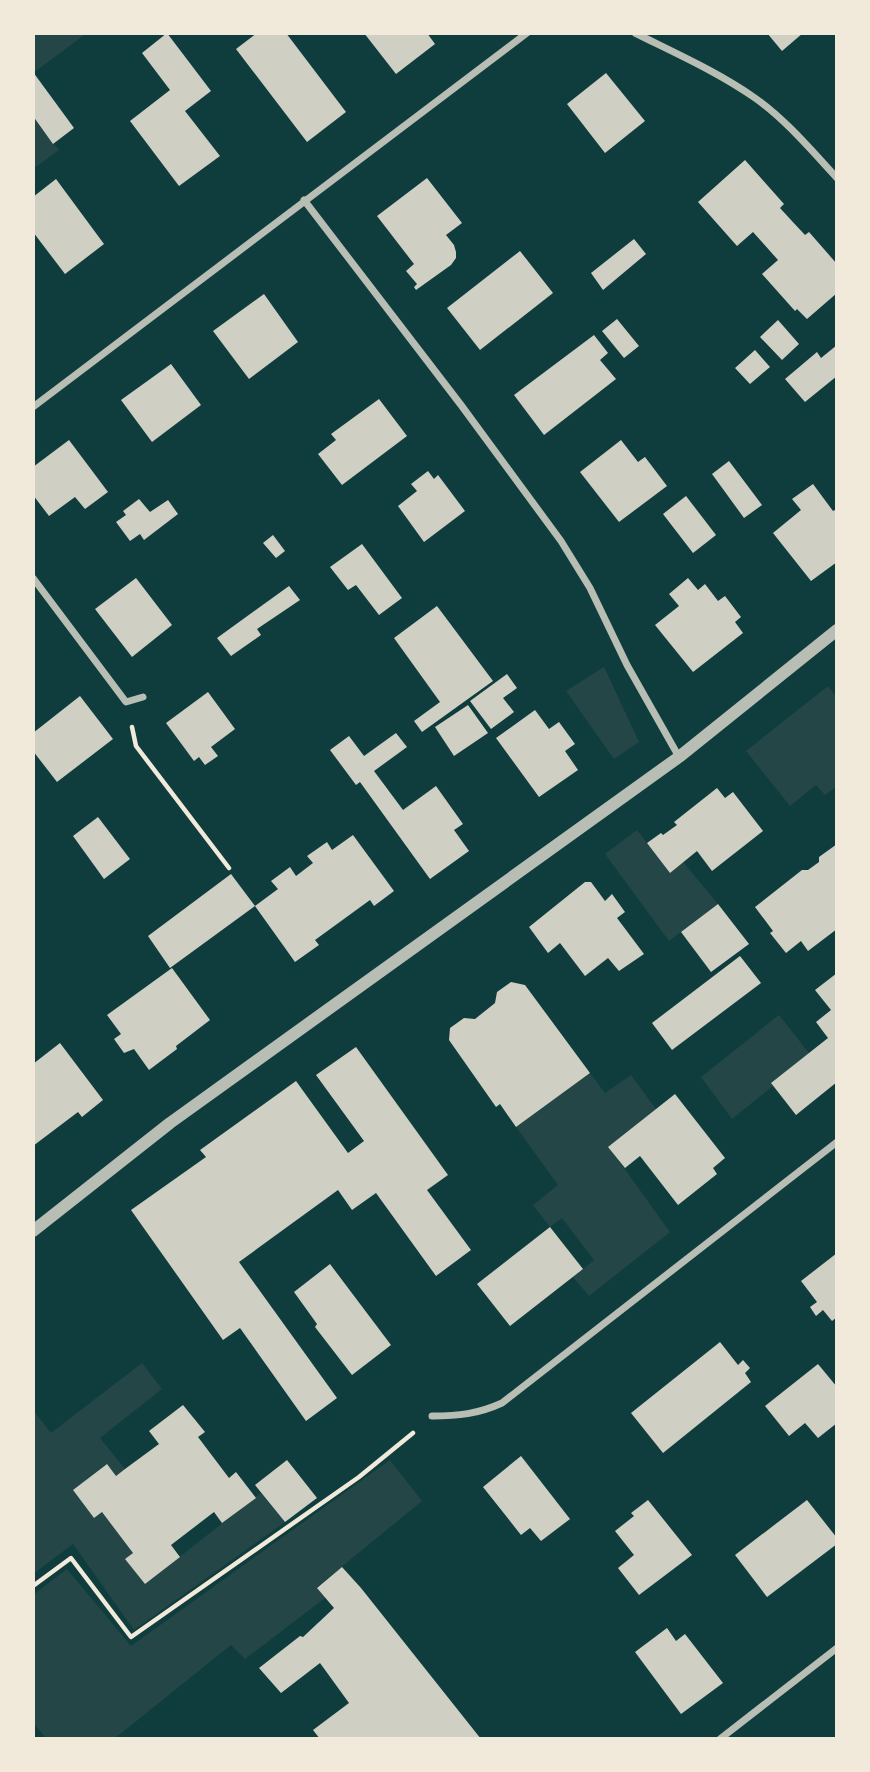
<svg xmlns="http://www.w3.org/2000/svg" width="870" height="1772" font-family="Rubik,sans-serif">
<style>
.green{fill:#244646}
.building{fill:#cfcfc3}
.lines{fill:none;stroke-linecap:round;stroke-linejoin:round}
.path{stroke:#f1e9da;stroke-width:4.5}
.minor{stroke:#b8beb3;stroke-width:7}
.tertiary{stroke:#b8beb3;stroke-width:12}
</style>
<rect width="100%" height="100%" fill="#0f3d3e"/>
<!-- green -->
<path class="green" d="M33,33H87L33,73Z
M33,116L59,150L33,169Z
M604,667L639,742L614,759L566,691Z
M828,686L837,698V786L825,795L816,785L790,806L746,751Z
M637,830L670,872L683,862L718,904L669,941L605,854Z
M779,1015L809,1053L771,1083L773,1086L732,1119L701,1077Z
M590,1073L605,1093L631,1075L656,1109L609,1147L670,1232L589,1296L573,1277L594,1260L562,1218L550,1227L533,1205L558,1185L516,1127Z
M142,1363L162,1389L100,1438L125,1469L116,1476L106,1464L73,1490L94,1518L102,1512L133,1553L126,1559L145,1584L261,1493L285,1522L134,1630L73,1544L33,1574V1410L51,1433Z
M390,1460L422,1501L317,1587L325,1598L245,1659L231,1645L114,1739H47L33,1723V1595L67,1569L131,1646Z"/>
<!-- building -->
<path class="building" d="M167,33L211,91L185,111L220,156L179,186L130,121L170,90L142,53Z
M257,33H286L346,112L307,142L236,49Z
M364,33H427L435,44L396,74Z
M767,33H803L782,51Z
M33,72L74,128L53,144L33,116Z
M606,73L645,121L605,153L567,104Z
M745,160L784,204L780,208L791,220L805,235L809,232L837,264V293L807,319L797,309L795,311L762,274L778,260L753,232L737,246L698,202Z
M427,178L462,223L446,235L454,245L456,252V258L451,265L416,290L414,287L417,284L406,271L414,264L377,216Z
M56,179L104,244L65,274L33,232V197Z
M634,239L646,254L603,290L591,273Z
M520,251L553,293L480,350L447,308Z
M264,294L298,342L249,379L213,331Z
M617,319L639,346L624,358L602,331Z
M778,320L799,344L782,360L760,337Z
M594,335L608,353L600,360L616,379L544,435L514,395Z
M837,345V376L805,402L785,379L817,352L821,358Z
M755,350L770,367L750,384L735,368Z
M171,364L201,405L152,442L121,400Z
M379,399L407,436L342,485L318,454L336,440L331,434Z
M69,440L108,492L85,509L75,497L49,516L33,495V467Z
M621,440L638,462L645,457L667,486L619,522L580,472Z
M729,461L762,505L744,518L712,474Z
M428,471L434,479L438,475L465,511L424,542L398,506L417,491L411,484Z
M813,484L833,511L837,509V562L811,581L773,533L801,510L792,499Z
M686,496L716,535L693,553L663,514Z
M139,499L150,512L168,500L178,514L144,540L140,534L130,541L116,522L126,515L123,511Z
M273,535L285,551L276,558L263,543Z
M362,544L402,598L379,615L356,585L348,590L330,567Z
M136,578L172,625L132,657L95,609Z
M688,578L698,590L705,584L718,601L725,596L741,617L735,622L743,633L693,672L655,625L679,606L669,594Z
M289,586L300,600L257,629L261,635L231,656L217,638Z
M437,606L493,681L422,732L414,721L440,702L394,638Z
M507,674L517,688L503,698L514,712L491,729L470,701Z
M208,692L235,729L211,747L218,756L205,765L199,757L194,761L166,723Z
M80,696L113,739L57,782L33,751V733Z
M468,705L488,733L454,756L435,727Z
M535,710L549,729L559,722L575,744L565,751L578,770L539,797L496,738Z
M396,733L407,747L374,771L403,810L436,786L463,824L454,830L469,851L430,879L360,782L356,785L330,750L349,736L364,756Z
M717,788L725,798L733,792L763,831L712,871L697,851L670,873L647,843L661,833L663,835L677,825L674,822Z
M98,817L130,859L104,879L73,836Z
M353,835L394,891L374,906L370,900L315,940L319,945L295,962L255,906L278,889L271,881L290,867L296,876L313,863L307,856L327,842L332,850Z
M837,844V929L808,951L801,941L786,953L770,933L773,931L755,907L802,870H808L819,862V857Z
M231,874L255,906L170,968L148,936Z
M585,882H591L605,901L612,894L625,912L617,918L644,954L619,971L608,958L585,976L560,943L548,953L529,927Z
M718,904L749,944L711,972L681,932Z
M740,956L761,983L672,1050L652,1023Z
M172,968L210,1020L176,1046L177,1049L149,1070L134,1049L124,1053L114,1039L121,1034L107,1015Z
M837,973V1082L796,1115L771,1083L828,1038L816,1022L831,1010L815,990Z
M511,982L525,985L590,1073L516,1127L500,1104L496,1107L449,1040L450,1028L464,1018L475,1019L495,1003L497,992Z
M60,1043L103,1100L82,1117L78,1112L33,1146V1064Z
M356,1047L448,1175L427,1190L471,1250L436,1276L376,1193L352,1210L338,1190L239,1262L337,1398L306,1421L240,1328L223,1340L131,1210L206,1157L200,1150L296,1081L348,1153L364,1141L316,1075Z
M675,1094L725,1158L713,1168L717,1174L678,1205L640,1156L625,1168L608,1147Z
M550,1227L583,1269L510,1326L477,1284Z
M837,1253V1317L832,1321L823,1310L816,1316L810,1307L817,1302L801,1281Z
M330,1264L391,1345L352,1375L315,1327L317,1324L294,1292Z
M720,1342L738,1365L743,1360L750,1368L745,1373L751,1382L663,1453L631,1413Z
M818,1364L837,1387V1423L818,1438L805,1423L789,1436L765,1406Z
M183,1405L205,1432L198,1437L229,1478L236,1472L256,1498L222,1523L214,1512L171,1545L180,1557L145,1584L125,1559L133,1553L102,1512L94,1518L73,1490L107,1464L116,1476L125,1469L159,1444L149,1431Z
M521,1456L570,1519L541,1541L530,1528L521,1535L483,1487Z
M287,1460L317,1498L285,1522L255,1485Z
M648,1500L692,1555L639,1595L618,1568L634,1555L615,1531L634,1516L631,1513Z
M807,1500L837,1538V1544L767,1597L735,1555Z
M342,1567L361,1588L481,1739H320L313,1730L349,1703L320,1663L281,1693L259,1668L300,1636L303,1637L334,1608L317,1588Z
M667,1628L676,1641L685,1634L723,1683L681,1714L635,1652Z"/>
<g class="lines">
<!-- path -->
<path class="path" d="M132,727L136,746L229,868
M33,1586L71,1558L131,1637L359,1477L413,1433"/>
<!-- minor -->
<path class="minor" d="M635,33C675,53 718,72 755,98C786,120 811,150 837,178
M304,200L461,405L561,541L590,588L627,665L679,757
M33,407L527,33
M33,578L126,702L143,697
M432,1416C458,1416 478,1414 502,1403L837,1142
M720,1739L837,1648"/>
<!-- tertiary -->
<path class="tertiary" d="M33,1231L170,1123L679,757L837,630"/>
</g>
<!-- border -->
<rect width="870" height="1772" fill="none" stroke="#f1e9da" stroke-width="70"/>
</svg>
